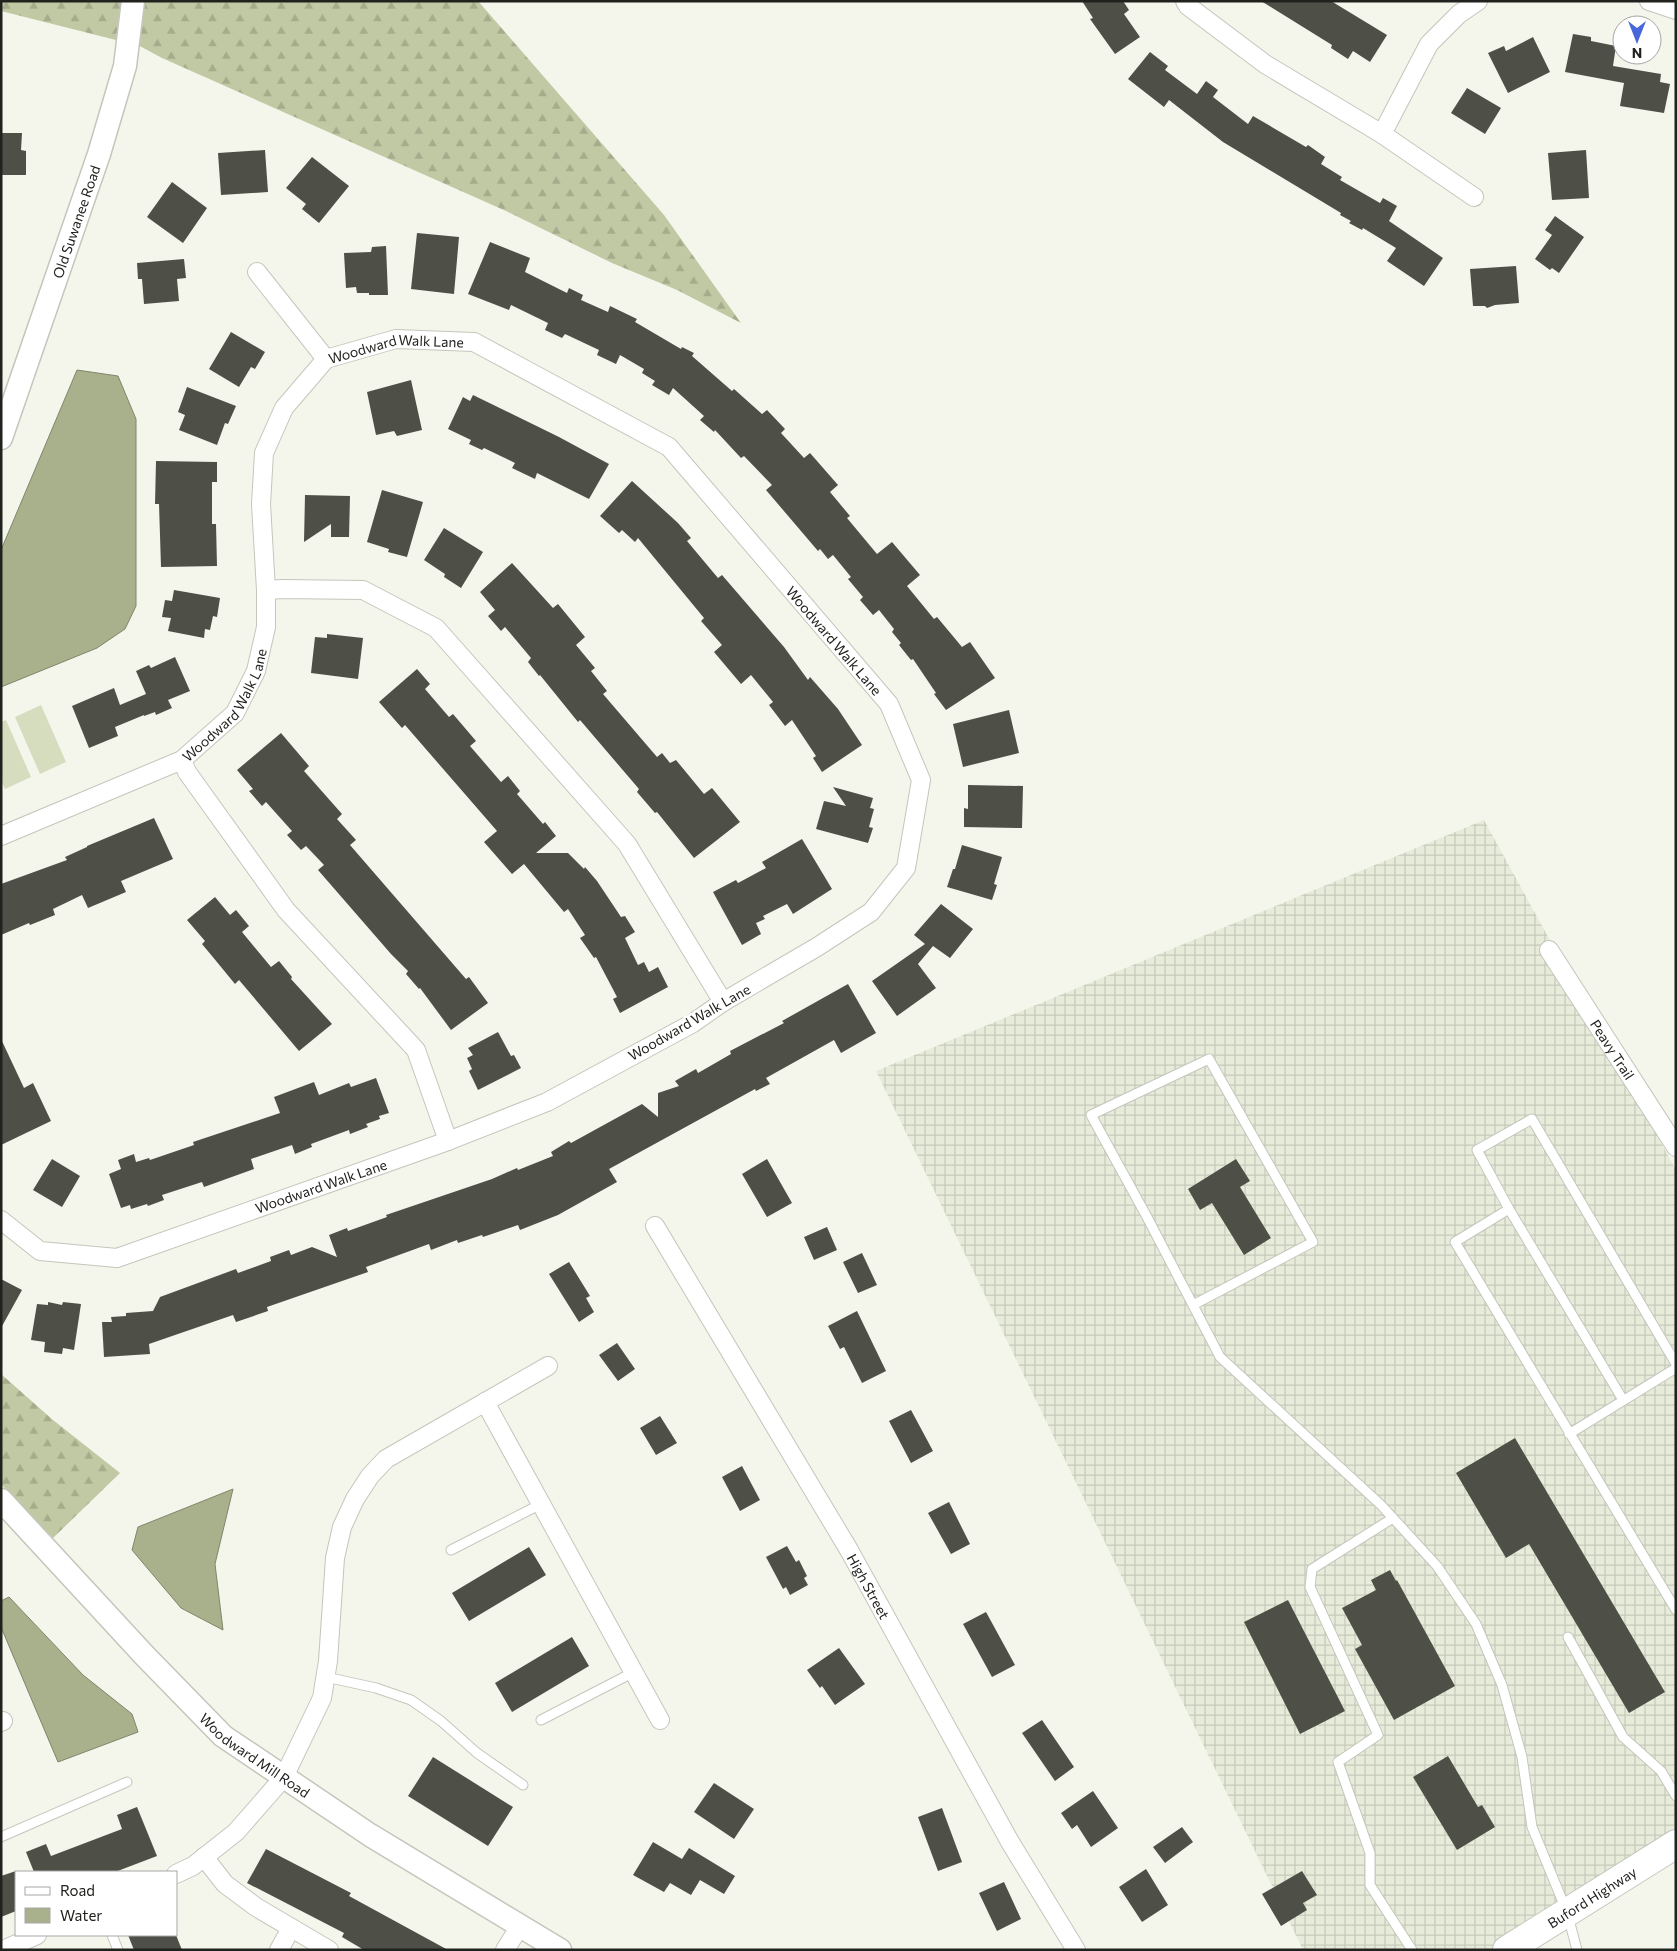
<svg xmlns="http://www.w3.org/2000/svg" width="1677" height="1951" font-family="Commissioner,sans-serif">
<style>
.industrial{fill:url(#industrial-grid)}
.green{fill:#d5ddbe}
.forest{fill:url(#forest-firs)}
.water{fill:#a8b18c;stroke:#80866b}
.building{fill:#4e5048}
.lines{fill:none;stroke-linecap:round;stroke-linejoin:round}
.service-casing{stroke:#c4c6bc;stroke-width:11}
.minor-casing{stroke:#c4c6bc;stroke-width:20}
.tertiary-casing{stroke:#c4c6bc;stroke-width:25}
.primary-casing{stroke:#c4c6bc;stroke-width:30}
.service{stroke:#fff;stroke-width:9}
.minor{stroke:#fff;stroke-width:18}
.tertiary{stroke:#fff;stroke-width:22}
.primary{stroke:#fff;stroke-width:28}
.labels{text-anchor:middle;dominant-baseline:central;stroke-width:5;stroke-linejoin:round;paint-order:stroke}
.street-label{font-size:14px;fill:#21221e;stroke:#fff}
</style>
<defs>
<pattern id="industrial-grid" width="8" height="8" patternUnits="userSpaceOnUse" patternTransform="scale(1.25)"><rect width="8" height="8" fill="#e7ecda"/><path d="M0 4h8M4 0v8" fill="none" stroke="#c6cabb"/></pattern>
<pattern id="forest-firs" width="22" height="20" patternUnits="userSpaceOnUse" patternTransform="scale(1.25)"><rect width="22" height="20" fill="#c0c9a3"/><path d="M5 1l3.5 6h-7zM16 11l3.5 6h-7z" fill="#a5ac8c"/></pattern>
</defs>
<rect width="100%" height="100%" fill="#f4f6ec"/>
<!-- industrial -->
<path class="industrial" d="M1484,820L1676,1170V1850L1524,1950H1303L876,1071Z"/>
<!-- green -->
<path class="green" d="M41,705L66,762L40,774L15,717Z
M6,720L31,777L5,789L1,780V722Z"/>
<!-- forest -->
<path class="forest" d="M1,1H121L116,40L1,11Z
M142,1H478L664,215L741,323L677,290L612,263L506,211L162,58L136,44Z
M1,1374L53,1420L120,1473L53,1538L1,1484Z"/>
<!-- water -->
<path class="water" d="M77,370L118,376L136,419V606L125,629L97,648L1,687V550Z
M233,1489L215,1564L223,1630L181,1608L132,1550L138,1527Z
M9,1597L83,1675L132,1714L138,1732L58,1762L1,1627V1601Z"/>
<!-- building -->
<path class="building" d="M1082,1H1123L1129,10L1124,14L1140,37L1115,54L1090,19L1093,18Z
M1261,1H1331L1387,35L1370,62L1353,51L1348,59L1331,48L1332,45Z
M1573,34L1591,37V41L1616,46L1613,66L1661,74L1660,82L1670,84L1664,113L1620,106L1624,83L1565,72Z
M1533,37L1550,72L1508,93L1488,53L1504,46L1506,51Z
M1150,52L1168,66L1165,70L1197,94L1206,81L1218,90L1213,97L1248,124L1253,116L1306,147L1308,145L1325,157L1321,164L1342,177L1340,180L1380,203L1383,198L1397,206L1389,221L1443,258L1424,286L1387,261L1396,248L1363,228L1362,230L1349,223L1351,221L1340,215L1341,213L1223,142L1169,100L1164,107L1128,79Z
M1467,88L1501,108L1485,134L1451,113Z
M1,133H22L21,150L26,151V175H1Z
M265,150L268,192L221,195L218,153Z
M1586,150L1589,198L1552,200L1548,153Z
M312,157L349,186L319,223L302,209L306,204L286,188Z
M172,182L207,208L183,243L147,217Z
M1555,216L1584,237L1559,273L1552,268L1550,270L1535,259L1552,235L1545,230Z
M417,233L459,237L454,294L411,289Z
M490,242L530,258L525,272L567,293L569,288L583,295L581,300L608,312L610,306L637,319L635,322L681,349L682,347L694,353L692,356L732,391L734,389L762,414L767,410L785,429L781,433L804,458L810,453L838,485L830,492L850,516L847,518L877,554L892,542L920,575L907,586L934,619L937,617L962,647L970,642L995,678L946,710L934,694L936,693L913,659L911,660L899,645L901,643L892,632L894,629L879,610L873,615L860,600L863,597L848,579L851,577L833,555L828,559L820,549L818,551L766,490L772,485L744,456L741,458L715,430L714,432L700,420L704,416L673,388L669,395L652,385L655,381L642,373L644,369L620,355L616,364L597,355L599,350L565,334L562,338L545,330L548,323L511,305L509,310L468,294Z
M386,246L388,295H369V293H357L356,287L346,288L344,253L371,252L372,247Z
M184,259L186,278L177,279L179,301L144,304L142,279H138L137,263Z
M1516,266L1519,303L1495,305L1487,308L1485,306H1473L1470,269Z
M231,332L265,352L255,369L251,367L239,387L209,369Z
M411,380L422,430L397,436L394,431L376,435L367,392Z
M187,387L236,406L228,424L225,423L217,445L179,430L185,415L178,412Z
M473,395L559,437L609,464L589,499L537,473L535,479L512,468L515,463L484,448L482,450L469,444L471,440L448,429L463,397L470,401Z
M156,461L217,462V482H212V524H216L217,566L161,567L159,504H155Z
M632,481L678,523L691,538L687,541L718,578L722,575L784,647L808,680L810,677L838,709L862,745L822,772L813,758L816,756L792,720L785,726L769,705L773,702L751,675L741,684L714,652L722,645L701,621L704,618L638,538L635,542L622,530L619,533L600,516Z
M382,490L423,502L407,557L388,552L389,549L367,542Z
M305,495L350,496L349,537H331V524L304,542Z
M444,528L483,552L461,588L444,577L445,574L424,560Z
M512,563L553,608L558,604L585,637L576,645L595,668L591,671L607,691L603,694L657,757L662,753L670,763L676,760L704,794L712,788L740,822L694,858L657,812L655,813L637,792L639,789L580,720L578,722L540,675L539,676L528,662L531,658L505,627L501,631L488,616L495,610L480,592Z
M174,590L220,598L217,617L213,616L210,630L205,629L204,638L168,631L171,618L162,617L165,600L172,601Z
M327,634L363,638L358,679L311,673L315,637L327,638Z
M175,657L190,691L168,700L172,708L156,715L155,712L144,716V715L115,727L118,736L89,748L72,706L114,688L120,705L146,694L136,671L149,665L151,668Z
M417,669L430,684L425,689L449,717L453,714L476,741L470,746L501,782L508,776L520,791L517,794L543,824L545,822L556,836L536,853H568L584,869L585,867L597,881L621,917L625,916L635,932L625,938L638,965L644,962L649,972L658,967L668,987L620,1013L613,999L617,997L596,957L594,958L580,938L585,935L568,909L564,912L524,864L512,874L484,842L497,831L405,725L402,728L379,702Z
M1009,710L1019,753L963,767L953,724Z
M281,733L309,766L304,771L342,814L337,819L356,840L350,845L466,979L469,977L488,1003L451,1030L420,988L419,989L406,974L408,971L391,954L318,870L324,865L306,846L301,850L287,835L292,831L266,802L262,806L249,791L253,789L237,770Z
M968,785L1023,786L1022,828L964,827V808L968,809Z
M833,787L873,798L870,808L874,809L869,827L873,828L868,843L816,829L824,801L846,806Z
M154,818L173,859L121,881L126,892L88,908L82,895L53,909L55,915L30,925L29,923L1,935V884L67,860L65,857L87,847V846Z
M802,839L832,889L793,914L787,904L763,916L765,919L756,923L761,934L742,945L713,892L736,880L738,883L766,868L762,862Z
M962,845L1002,857L994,884L997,885L992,900L947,887L953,869H955Z
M215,897L230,915L236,910L249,926L242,932L271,967L279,961L292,977L291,979L332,1024L299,1051L239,980L235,984L212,956L202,944L205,941L187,920Z
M941,904L973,929L950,958L933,946L918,964L936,988L897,1016L872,981L925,944L914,935Z
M848,984L876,1033L841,1053L834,1040L766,1078L770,1084L756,1091L755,1089L609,1169L617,1182L558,1215L520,1230L518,1225L483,1237L482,1235L458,1243L457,1240L431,1250L429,1244L366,1267L368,1272L267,1307L268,1311L236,1322L233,1315L149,1344L150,1354L104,1357L102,1322H112L111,1317L126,1316V1313L153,1311L160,1297L236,1269L238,1273L271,1261L270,1257L289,1250L291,1255L312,1247L337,1257L329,1235L347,1228L348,1231L387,1217L386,1215L492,1179L517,1168L518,1170L553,1156L551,1152L569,1141L571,1143L642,1104L658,1117V1093L679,1086L675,1081L696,1069L698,1073L731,1054L730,1051L784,1023L782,1021Z
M498,1032L511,1056L514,1055L521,1068L478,1090L469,1071L472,1069L467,1058L473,1055L468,1048Z
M1,1039L24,1088L33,1083L51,1121L1,1145Z
M376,1078L389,1113L379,1116L380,1119L366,1124L368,1127L350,1134L349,1130L311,1144L312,1147L295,1154L292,1145L251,1159L254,1169L204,1187L202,1182L162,1195L164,1200L148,1206L147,1204L131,1209L130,1205L121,1208L109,1174L121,1169L118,1160L134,1154L136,1162L149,1158L150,1160L194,1145L193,1142L280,1113L274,1097L314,1082L319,1095L349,1083L351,1087Z
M52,1159L80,1176L62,1207L33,1190Z
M767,1159L792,1203L767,1217L742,1174Z
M1236,1159L1250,1181L1240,1187L1271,1238L1244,1255L1212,1203L1200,1210L1188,1189Z
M827,1227L837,1250L814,1260L804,1237Z
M862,1253L877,1285L858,1293L843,1262Z
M569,1262L590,1296L586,1298L594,1312L579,1322L549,1274Z
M1,1279L22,1290L1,1328Z
M48,1302L62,1305L63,1302L81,1304L74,1350L63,1348L62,1354L44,1352L45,1342L31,1340L37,1304L48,1305Z
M857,1311L886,1371L862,1383L844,1347L840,1349L828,1326Z
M617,1343L635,1369L618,1381L599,1355Z
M911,1410L933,1451L911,1463L889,1421Z
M660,1416L677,1443L656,1455L640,1428Z
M1515,1438L1665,1692L1629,1713L1529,1544L1506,1558L1456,1473Z
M742,1466L760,1500L740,1511L722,1477Z
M949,1502L970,1544L951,1554L928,1513Z
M787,1546L796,1562L799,1560L807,1576L804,1578L808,1585L790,1595L786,1587L783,1589L766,1557Z
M529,1547L546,1575L469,1621L452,1593Z
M1390,1570L1396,1581L1397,1580L1455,1686L1394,1720L1355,1649L1362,1645L1342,1608L1376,1590L1371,1580Z
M1288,1600L1345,1711L1300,1734L1244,1622Z
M986,1612L1015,1665L992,1677L963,1624Z
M572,1637L589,1666L512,1712L495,1683Z
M839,1648L865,1684L835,1705L822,1686L820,1688L807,1670Z
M1042,1720L1074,1767L1055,1781L1022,1733Z
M1448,1756L1478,1807L1482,1805L1495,1827L1457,1850L1413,1777Z
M433,1757L513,1807L488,1846L408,1796Z
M714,1783L754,1809L734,1839L694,1812Z
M1093,1791L1118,1828L1091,1847L1077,1825L1072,1829L1061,1813Z
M137,1807L157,1856L115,1872H34L26,1852L46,1844L51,1856L122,1829L117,1815Z
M942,1808L962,1862L938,1871L918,1817Z
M1182,1827L1193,1842L1165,1863L1153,1847Z
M653,1842L682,1859L689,1848L735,1876L724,1894L700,1880L691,1895L670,1883L664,1892L633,1875Z
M266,1849L351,1893L349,1896L448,1950H364L342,1937L344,1933L247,1883Z
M1146,1869L1168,1905L1142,1922L1119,1887Z
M16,1871V1911L1,1917V1876Z
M1302,1871L1317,1895L1303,1903L1307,1910L1281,1926L1262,1894Z
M1004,1882L1021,1919L997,1931L979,1893Z
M128,1935H176L182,1950H134Z"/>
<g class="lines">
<!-- service casing -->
<g class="service-casing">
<path id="service" d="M1509,1209L1623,1400
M1193,1305L1313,1242L1209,1059L1091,1115L1147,1217L1220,1357L1381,1505L1437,1566L1476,1624L1502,1685L1522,1757L1532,1827L1567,1912L1577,1950
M1676,1364L1532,1119L1477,1150L1509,1209L1455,1242L1676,1610
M1569,1434L1676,1368
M1393,1518L1312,1569L1310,1587L1378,1735L1338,1762L1370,1853V1885L1412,1950
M451,1550L541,1504
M1568,1637L1623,1737L1661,1771L1676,1796
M326,1677L376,1688L411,1700L441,1721L477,1753L523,1785
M541,1720L634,1672
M1,1837L127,1782
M112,1935L118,1950"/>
</g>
<!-- minor casing -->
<g class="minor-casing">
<g id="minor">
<path d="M1185,1L1188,6L1265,64L1382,134L1474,197"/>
<path d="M1649,1L1676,10"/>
<path d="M1382,134L1429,44L1459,14L1478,1"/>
<path d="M257,272L326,359"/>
<path d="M266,590L283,589L363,590L436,628L627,844L723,1002"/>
<path d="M182,760L187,772L286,910L416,1050L448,1141"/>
<path id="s1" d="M1,836L182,760L235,713L256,671L266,627V590L261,504L264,453L284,408L326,359L396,339L474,342L669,447L889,704L921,780L906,868L871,912L817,947L723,1002L693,1023L547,1102L448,1141L117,1258L40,1251L1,1220"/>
<path id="s2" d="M1549,950L1676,1147"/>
<path id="s3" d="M655,1226L849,1550L1010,1842L1076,1950"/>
<path d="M485,1402L660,1720"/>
<path d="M1,1722L3,1721"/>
<path d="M204,1857L225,1884L256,1907L329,1950"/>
<path d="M176,1874L193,1866L236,1832L284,1777L322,1698L328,1661L335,1558L342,1527L355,1499L370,1476L386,1459L548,1366"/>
<path d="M3,1950L37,1935"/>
<path d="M279,1950L291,1928"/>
<path d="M505,1950L520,1926"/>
</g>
</g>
<!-- tertiary casing -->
<g class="tertiary-casing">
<g id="tertiary">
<path id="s4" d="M1,438L99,154L125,66L133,1"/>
<path id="s5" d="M1,1500L145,1656L223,1736L370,1835L560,1950"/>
</g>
</g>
<!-- primary casing -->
<g class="primary-casing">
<g id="primary">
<path id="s6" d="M1507,1950L1676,1844"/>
</g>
</g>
<!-- service -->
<use href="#service" class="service"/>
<!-- minor -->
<use href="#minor" class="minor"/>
<!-- tertiary -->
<use href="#tertiary" class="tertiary"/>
<!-- primary -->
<use href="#primary" class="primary"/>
</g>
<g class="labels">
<!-- street labels -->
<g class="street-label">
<text stroke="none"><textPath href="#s4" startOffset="229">Old Suwanee Road</textPath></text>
<text stroke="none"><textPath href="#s1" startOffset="719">Woodward Walk Lane</textPath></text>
<text stroke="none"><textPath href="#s1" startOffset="1274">Woodward Walk Lane</textPath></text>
<text stroke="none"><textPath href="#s1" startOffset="268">Woodward Walk Lane</textPath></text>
<text transform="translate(689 1022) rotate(-30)">Woodward Walk Lane</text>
<text stroke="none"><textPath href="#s2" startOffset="118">Peavy Trail</textPath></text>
<text transform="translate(321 1186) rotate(-19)">Woodward Walk Lane</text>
<text stroke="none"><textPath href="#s3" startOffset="419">High Street</textPath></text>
<text stroke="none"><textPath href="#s5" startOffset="361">Woodward Mill Road</textPath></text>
<text stroke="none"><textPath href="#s6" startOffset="100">Buford Highway</textPath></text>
</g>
</g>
<!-- border -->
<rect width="1677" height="1951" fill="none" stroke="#21221e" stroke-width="5"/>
<!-- legend -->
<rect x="15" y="1871" width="162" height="65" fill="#ffffff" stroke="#a6a7a5"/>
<rect x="25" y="1887" width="25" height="8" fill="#ffffff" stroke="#a6a7a5"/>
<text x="60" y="1896" font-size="15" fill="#21221e">Road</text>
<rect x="25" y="1908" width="25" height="15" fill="#a8b18c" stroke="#a6a7a5"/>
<text x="60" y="1921" font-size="15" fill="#21221e">Water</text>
<!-- north arrow -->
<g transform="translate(1637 40) rotate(180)"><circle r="24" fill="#ffffff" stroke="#a6a7a5"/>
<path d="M0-4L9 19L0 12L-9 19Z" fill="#4867db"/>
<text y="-8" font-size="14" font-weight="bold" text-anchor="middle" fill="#21221e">N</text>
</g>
</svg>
